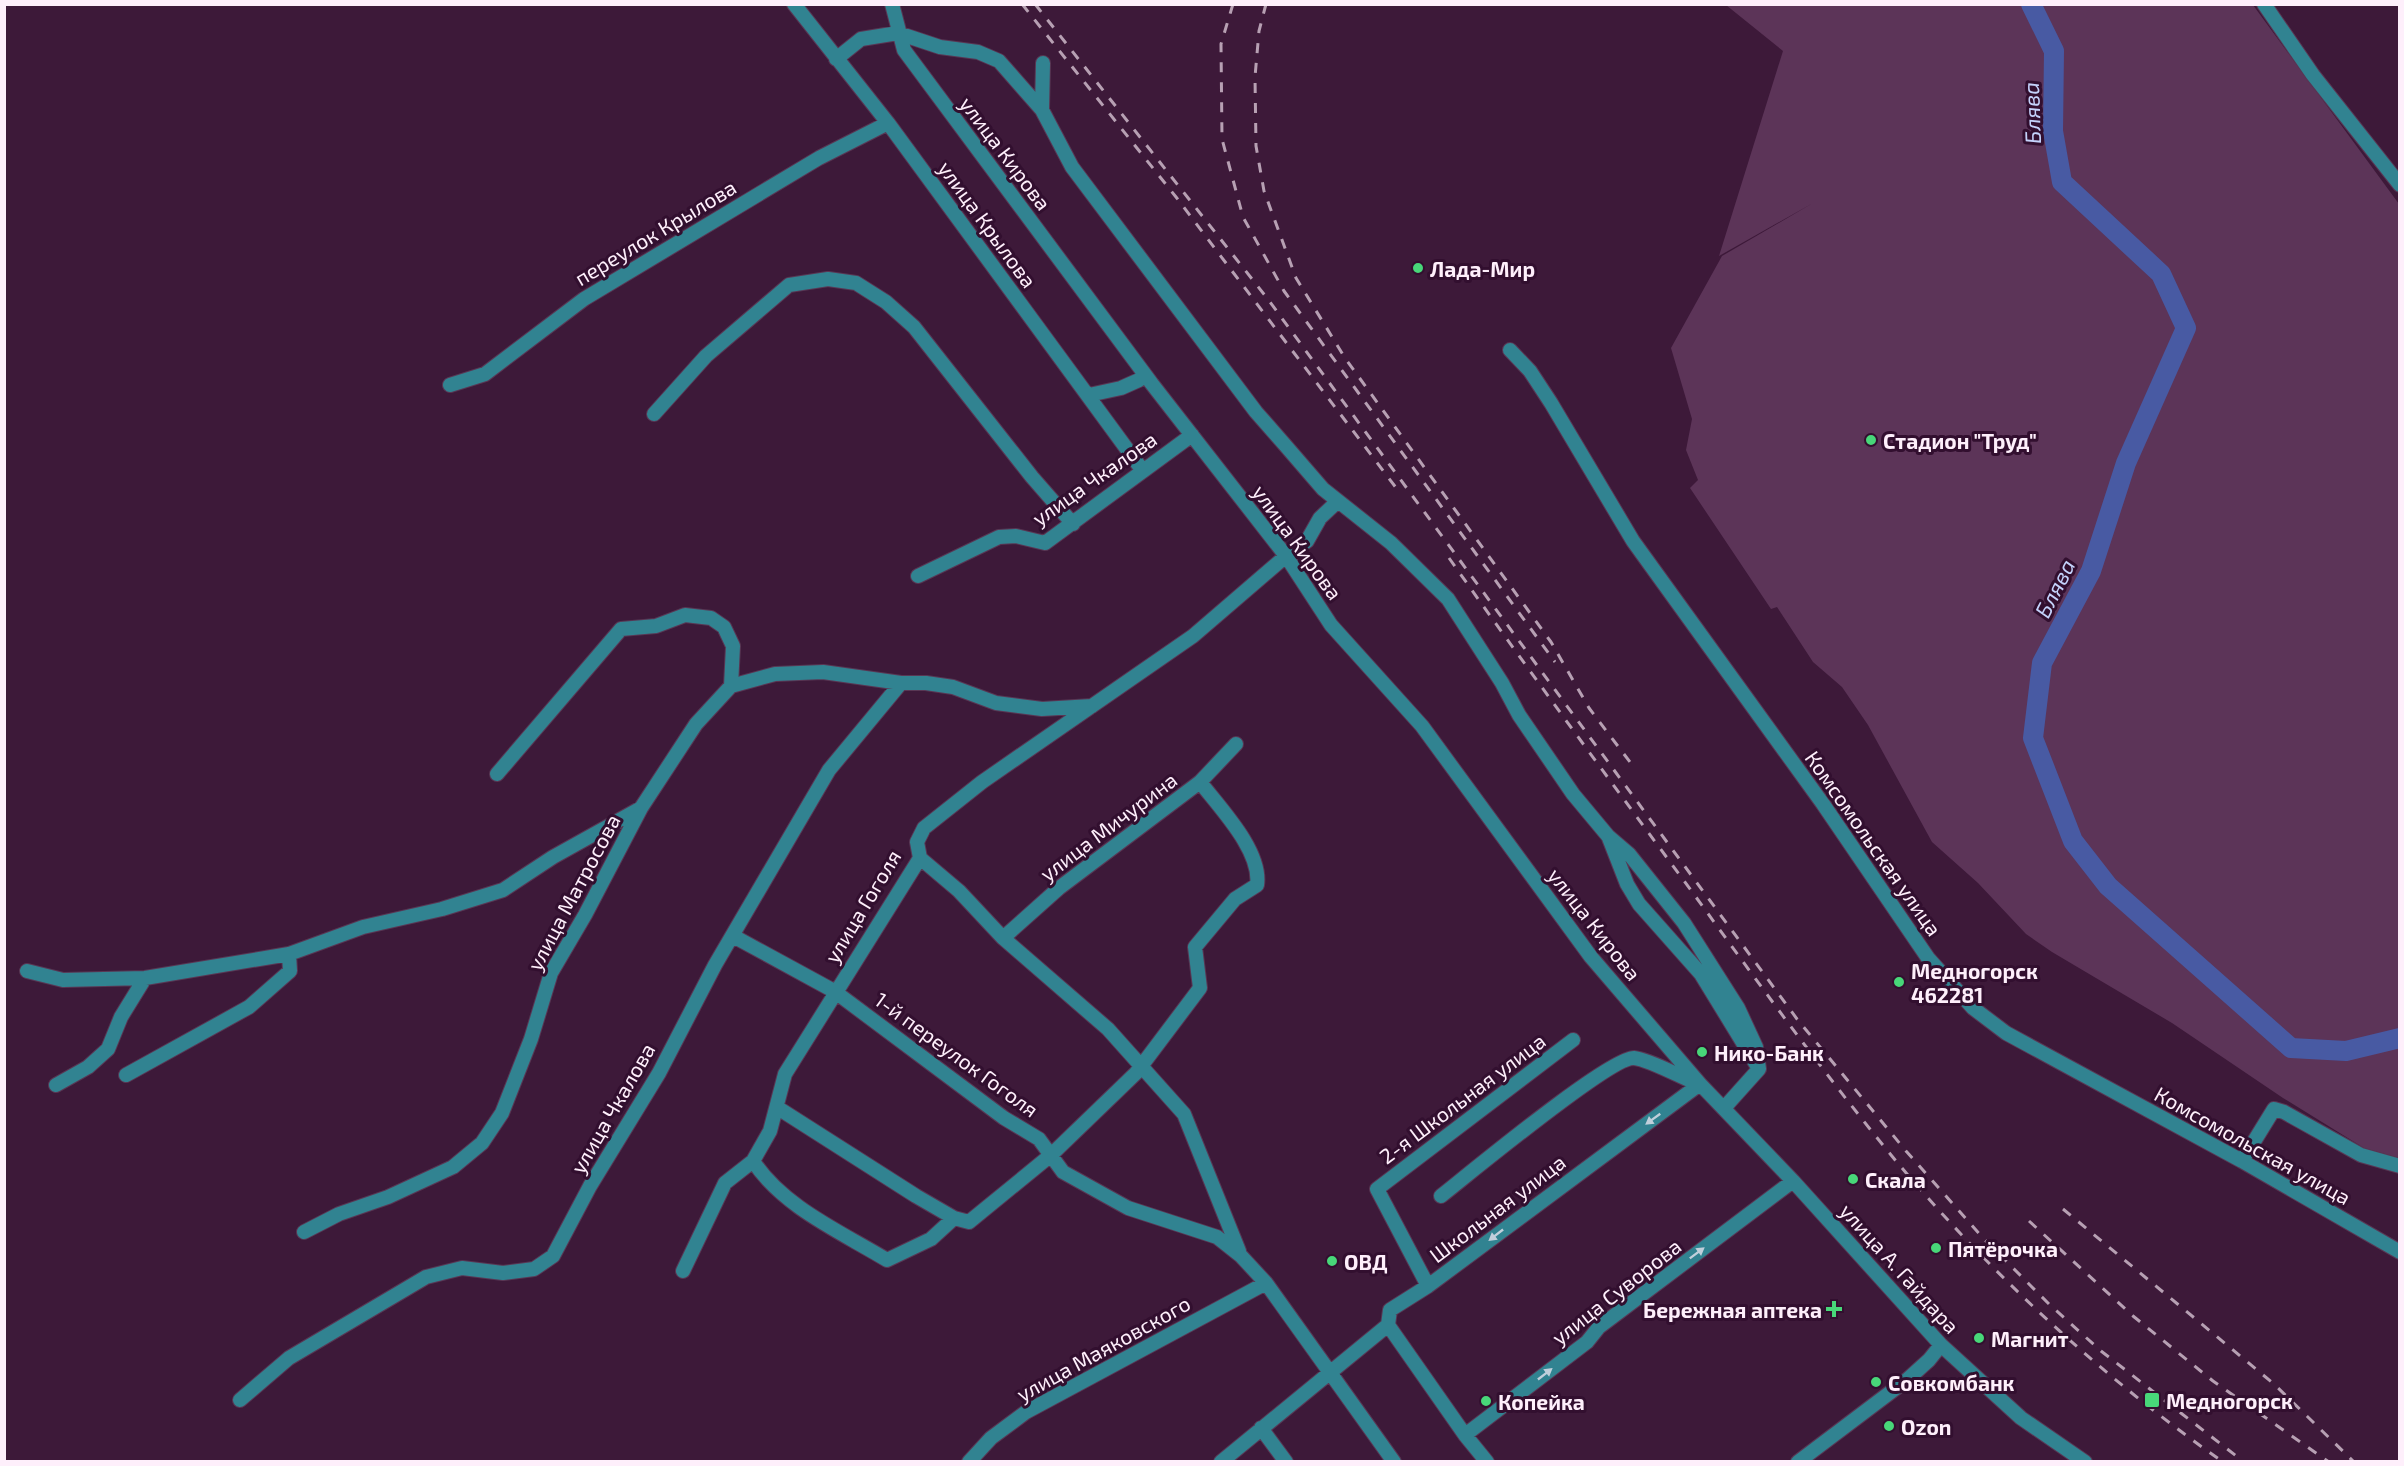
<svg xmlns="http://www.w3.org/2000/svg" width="2404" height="1466" font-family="'Exo 2',sans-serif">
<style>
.green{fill:#5c3458}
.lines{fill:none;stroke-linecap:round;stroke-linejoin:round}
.river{stroke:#485aa3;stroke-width:20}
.minor-casing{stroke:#583754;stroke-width:16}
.minor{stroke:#318391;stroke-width:14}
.rail{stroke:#b7a0b3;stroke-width:3;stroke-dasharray:10 10;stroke-linecap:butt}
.oneway{fill:#c0cfdb}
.poi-dot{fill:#48d779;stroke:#320f2f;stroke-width:2}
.labels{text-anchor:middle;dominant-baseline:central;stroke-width:6;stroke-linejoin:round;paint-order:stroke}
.street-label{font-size:21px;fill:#feeffb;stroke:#320f2f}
.poi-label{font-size:21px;font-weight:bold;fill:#feeffb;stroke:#320f2f;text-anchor:start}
.water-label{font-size:22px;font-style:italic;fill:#c4d2fb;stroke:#320f2f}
</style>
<rect width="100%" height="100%" fill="#3d1939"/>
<!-- green -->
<path class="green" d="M1726,5H2253L2399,204V1158L2364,1148L2283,1098L2172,1023L2052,952L2026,934L1978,883L1932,842L1868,725L1842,687L1813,662L1777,607L1771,609L1690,488L1698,480L1686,450L1692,419L1671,348L1722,256L1813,203L1719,256L1783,51Z"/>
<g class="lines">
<!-- river -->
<path class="river" d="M2031,4L2054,51L2053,131L2062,182L2161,274L2186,328L2126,463L2091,571L2042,663L2033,738L2073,841L2108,886L2291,1048L2346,1051L2400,1038"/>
<!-- minor casing -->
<g class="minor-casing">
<path id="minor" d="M794,4L888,123L1143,471
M892,4L904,50L1152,384L1286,556L1331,625L1422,726L1591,957L1700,1084L1793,1181L1941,1345L2021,1418L2085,1462
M2264,4L2313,75L2400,185
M836,59L861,39L898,33L940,47L978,52L999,61L1042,110
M1043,63L1042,110L1072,167L1256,412L1285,445L1323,489L1391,543L1448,599L1502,683L1519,715L1573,794L1608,836L1629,854L1684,923L1738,1008L1756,1047L1759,1069L1724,1108
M1510,350L1530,371L1551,403L1633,541L1823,804L1928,958L1973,1008L2006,1033L2242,1161L2400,1252
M450,385L485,374L584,299L819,158L888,123
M1089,395L1121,388L1139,380
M654,414L706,356L789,285L828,279L856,283L886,302L914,327L1032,477L1073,524
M918,576L999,537L1016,536L1045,543L1192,435
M497,774L621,629L656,626L685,615L711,618L724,627L733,646L731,686
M1609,838L1627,884L1639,904L1701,974L1756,1064
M920,858L959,891L1003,938L1108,1029L1184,1114L1239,1251
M733,936L834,991L1004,1118L1039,1139L1063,1172L1128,1208L1217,1237L1241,1256L1266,1283L1394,1462
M1003,938L1059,888L1200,782L1236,744
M27,971L63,980L145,978L289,954L363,927L442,909L503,890L553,857L641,808L696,724L731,686L775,674L823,672L901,683H926L953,687L996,703L1042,709L1092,706
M126,1075L249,1007L290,971L289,954
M56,1085L88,1067L108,1049L121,1017L145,978
M778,1108L916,1196L954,1218L969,1222L1051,1155L1136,1073L1200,988L1195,947L1235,899L1257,885C1262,851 1220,808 1200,782
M753,1161C783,1207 841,1232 887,1260L931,1239L954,1218
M2242,1161L2274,1109L2284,1112L2361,1155L2400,1166
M1441,1196C1469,1174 1610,1057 1634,1058C1648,1059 1683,1078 1698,1084
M304,1232L339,1214L388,1197L453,1167L482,1143L502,1113L531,1039L551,973L585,915L641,808
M683,1271L725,1183L753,1161L770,1131L785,1074L920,858L917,842L924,828L982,782L1193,636L1286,556L1307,541L1320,518L1338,501
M1428,1286L1377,1189L1573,1040
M1388,1325L1465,1435L1487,1462
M240,1400L289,1358L426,1277L462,1268L503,1273L534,1269L553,1256L590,1186L659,1073L715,965L829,770L901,683
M1261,1428L1286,1462
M1465,1435L1587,1342L1599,1327L1793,1181
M969,1462L991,1438L1026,1412L1266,1283
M1221,1462L1388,1325L1390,1310L1428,1286L1700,1084
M1798,1462L1908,1379L1929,1360L1941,1345"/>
</g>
<!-- minor -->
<use href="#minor" class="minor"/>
<!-- rail -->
<path class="rail" d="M1022,4L1176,197L1400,493
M1035,4L1267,298L1797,1019L1906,1151L1984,1239L2050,1305L2101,1351L2244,1462
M1233,4L1221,44L1222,139L1243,217L1284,291L1555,662
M1266,4L1259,31L1255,77L1256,146L1264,191L1296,278L1345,358L1551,642L1589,708L1633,766
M1449,558C1529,671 1611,782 1693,893C1759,984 1825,1075 1896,1161C1991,1274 2102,1377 2223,1462
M2063,1209L2274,1384L2354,1462
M2029,1221L2133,1316L2213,1381L2329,1462"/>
</g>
<!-- one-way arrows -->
<defs><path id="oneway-solid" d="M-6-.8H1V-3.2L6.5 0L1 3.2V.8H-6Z" transform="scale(1.5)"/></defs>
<g class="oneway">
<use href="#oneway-solid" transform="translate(1653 1119) rotate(144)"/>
<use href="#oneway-solid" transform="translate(1496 1235) rotate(142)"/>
<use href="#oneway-solid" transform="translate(1697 1253) rotate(-37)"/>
<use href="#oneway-solid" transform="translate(1545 1374) rotate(-38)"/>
</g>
<!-- markers -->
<g class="poi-dot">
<circle cx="1418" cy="268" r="6"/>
<circle cx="1871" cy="440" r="6"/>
<circle cx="1899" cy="982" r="6"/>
<circle cx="1702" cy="1052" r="6"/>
<circle cx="1853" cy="1179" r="6"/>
<circle cx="1936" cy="1248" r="6"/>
<circle cx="1332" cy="1261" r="6"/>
<path d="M1831 1300h6v6h6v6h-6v6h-6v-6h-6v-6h6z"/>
<circle cx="1979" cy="1338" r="6"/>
<circle cx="1876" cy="1382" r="6"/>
<rect x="2144" y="1392" width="16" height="16" rx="3"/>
<circle cx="1486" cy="1401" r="6"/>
<circle cx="1889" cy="1426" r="6"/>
</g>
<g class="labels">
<!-- street labels -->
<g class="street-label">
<text transform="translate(1006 153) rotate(53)">улица Кирова</text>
<text transform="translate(988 224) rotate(54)">улица Крылова</text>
<text transform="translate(655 232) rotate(-31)">переулок Крылова</text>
<text transform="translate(1094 478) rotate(-35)">улица Чкалова</text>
<text transform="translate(1298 542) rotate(54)">улица Кирова</text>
<text transform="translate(1108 826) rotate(-37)">улица Мичурина</text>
<text transform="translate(1874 843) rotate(55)">Комсомольская улица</text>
<text transform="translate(573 892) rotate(-62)">улица Матросова</text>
<text transform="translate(862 906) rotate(-59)">улица Гоголя</text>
<text transform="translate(1595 924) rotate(52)">улица Кирова</text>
<text transform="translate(957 1054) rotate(36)">1-й переулок Гоголя</text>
<text transform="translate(1462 1098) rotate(-37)">2-я Школьная улица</text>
<text transform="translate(612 1108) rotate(-60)">улица Чкалова</text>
<text transform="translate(2253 1145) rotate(29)">Комсомольская улица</text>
<text transform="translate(1497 1208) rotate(-37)">Школьная улица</text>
<text transform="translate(1900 1268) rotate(48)">улица А. Гайдара</text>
<text transform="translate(1616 1291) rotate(-38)">улица Суворова</text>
<text transform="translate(1103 1348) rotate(-29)">улица Маяковского</text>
</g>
<!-- poi labels -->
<g class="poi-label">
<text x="1430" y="268">Лада-Мир</text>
<text x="1883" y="440">Стадион "Труд"</text>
<text x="1911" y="970">Медногорск<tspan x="1911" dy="24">462281</tspan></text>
<text x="1714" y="1052">Нико-Банк</text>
<text x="1865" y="1179">Скала</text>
<text x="1948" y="1248">Пятёрочка</text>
<text x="1344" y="1261">ОВД</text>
<text x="1822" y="1309" text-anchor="end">Бережная аптека</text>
<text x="1991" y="1338">Магнит</text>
<text x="1888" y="1382">Совкомбанк</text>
<text x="2166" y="1400">Медногорск</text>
<text x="1498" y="1401">Копейка</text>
<text x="1901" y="1426">Ozon</text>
</g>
<!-- water labels -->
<g class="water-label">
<text transform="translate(2031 113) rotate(-92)">Блява</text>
<text transform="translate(2054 588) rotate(-63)">Блява</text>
</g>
</g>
<!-- border -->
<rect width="2404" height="1466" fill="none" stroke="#feeffb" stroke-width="12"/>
</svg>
